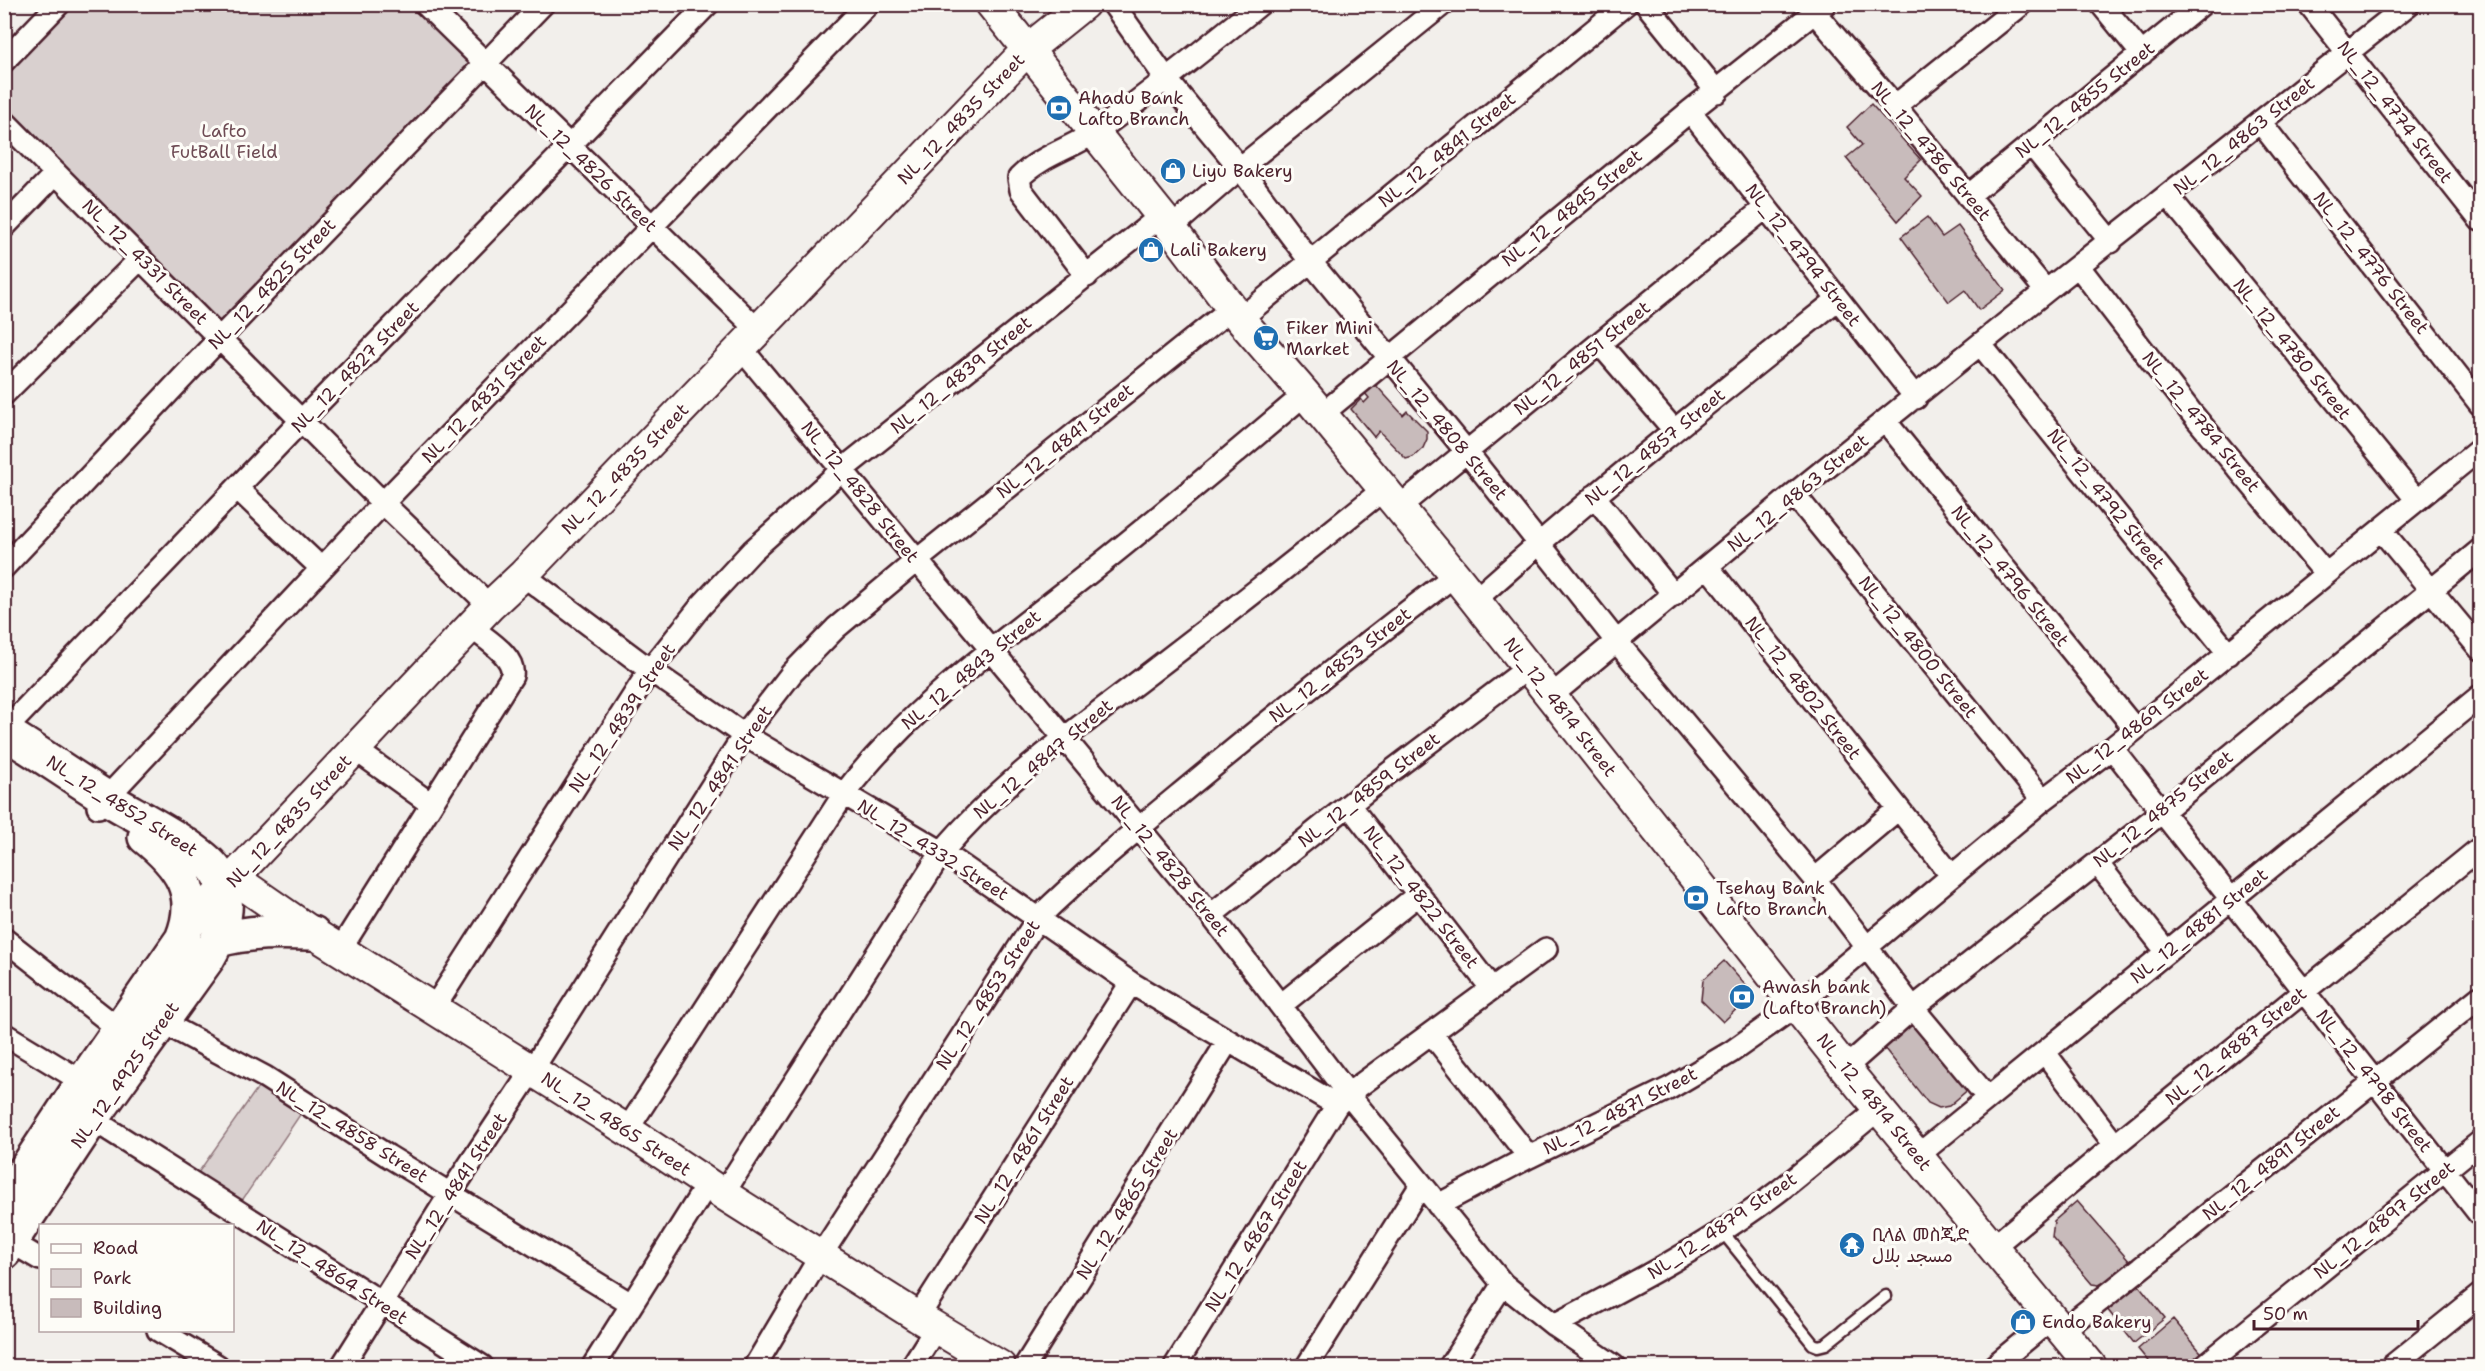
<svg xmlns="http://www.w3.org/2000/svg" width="2485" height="1371" font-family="'Shantell Sans','Playpen Sans Arabic','Noto Sans Ethiopic',sans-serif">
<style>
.green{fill:#d9d0cf;stroke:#92787d;stroke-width:1.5}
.building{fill:#c8bbbb;stroke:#4a1f2b;stroke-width:1.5}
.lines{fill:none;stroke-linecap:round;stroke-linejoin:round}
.lane-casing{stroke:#4a1f2b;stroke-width:15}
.street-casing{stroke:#4a1f2b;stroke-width:26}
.secondary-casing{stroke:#4a1f2b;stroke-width:34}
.primary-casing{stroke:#4a1f2b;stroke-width:38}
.lane{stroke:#fdfcf7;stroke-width:10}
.street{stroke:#fdfcf7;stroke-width:21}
.secondary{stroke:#fdfcf7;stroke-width:30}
.primary{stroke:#fdfcf7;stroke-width:33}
.labels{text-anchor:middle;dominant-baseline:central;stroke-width:6;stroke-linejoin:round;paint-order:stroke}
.poi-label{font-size:18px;fill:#4a1f2b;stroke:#fdfcf7;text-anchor:start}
.street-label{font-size:18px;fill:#4a1f2b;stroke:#fdfcf7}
.park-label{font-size:18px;fill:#6e4b54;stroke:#fdfcf7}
</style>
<rect width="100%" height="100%" fill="#f2efeb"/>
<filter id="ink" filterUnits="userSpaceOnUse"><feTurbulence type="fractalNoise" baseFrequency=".0167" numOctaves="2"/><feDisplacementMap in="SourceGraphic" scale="12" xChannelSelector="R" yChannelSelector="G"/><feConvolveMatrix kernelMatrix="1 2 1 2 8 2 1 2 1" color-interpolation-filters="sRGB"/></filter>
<g filter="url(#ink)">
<!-- green -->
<path class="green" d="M423,4L487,64L224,340L5,115L4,62L61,5Z
M268,1073L310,1100L237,1208L193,1180Z"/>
<!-- building -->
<path class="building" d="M1871,104L1921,160L1904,177L1922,196L1898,221L1846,158L1862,145L1847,127Z
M1927,217L1942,237L1958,226L2005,290L1979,310L1965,290L1949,302L1901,237Z
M1374,383L1403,415L1407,411L1427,431V439L1423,448L1413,457L1406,459L1379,431L1374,437L1351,409L1361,399L1364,403L1369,398L1364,392Z
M1724,961L1747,987L1745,1001L1723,1022L1701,1000L1703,980Z
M1910,1016L1971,1087L1949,1106L1939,1108L1928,1103L1881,1044Z
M2077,1201L2130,1262L2113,1278L2099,1285L2092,1284L2052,1237L2054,1221Z
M2134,1279L2165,1318L2134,1343L2103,1304Z
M2173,1319L2205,1357L2193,1366H2152L2138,1349Z"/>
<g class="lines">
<!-- lane casing -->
<g class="lane-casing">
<path id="lane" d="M1721,1230L1813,1344L1818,1346L1826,1344L1886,1296"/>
</g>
<!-- street casing -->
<g class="street-casing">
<path id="street" d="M425,4L758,330
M1113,4L1167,80L1240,168L1310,261L1466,451L1617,642L1815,879L1913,1008L1988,1098
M1646,4L1717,92
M2101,4L2142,54
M2309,4L2480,220
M1815,13L1895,106L2046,291
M4,61L59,4
M1895,106L2022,4
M1690,111L1916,398
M4,121L383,503L490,606
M2261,123L2480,404
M2031,144L2111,242
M1968,196L2202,4
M2168,196L2417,500
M4,227L56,173
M1171,228L1240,168L1443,4
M2079,267L2190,411L2326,574
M1087,276L1021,190L1019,178C1040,156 1072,148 1097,131C1153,91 1206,48 1260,4
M1240,319L1626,4
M1600,344L1674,430
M1981,345L2229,654
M741,348L1211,915L1348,1094L1503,1284L1554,1325L1614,1366
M4,394L141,258
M1322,414L1690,111L1825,4
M1886,422L2135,729
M237,488L321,568
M1794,494L2043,800
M1594,496L1674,595
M1399,507L1765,208
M2382,531L2480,649
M4,567L220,338L543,4
M1708,567L1951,875
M523,575L650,670L744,735L942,852L1131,983L1337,1105L1348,1094L1546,949
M1475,600C1592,495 1715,397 1838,299
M1551,696L1794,494L2046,291L2409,4
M4,731L301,421L708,4
M2112,748L2480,1215
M356,750L431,804
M1349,805L1492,989
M98,807L383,503L868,4
M2097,863L2167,952
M1815,879L1898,809
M1211,915L1385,776L1529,667
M4,939L119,1029
M340,950L512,676C516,656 485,639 471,627
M1281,1005L1419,894
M434,1008L650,670L701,606L752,551L843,469L1161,216
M162,1022L265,1077L388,1156L631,1304
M4,1034L83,1082
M1432,1034L1529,1157
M2045,1053L2115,1145
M1845,1068L1913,1008L2162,812L2480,550
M92,1119L482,1366
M627,1130L844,794C910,707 999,644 1084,577C1159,518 1232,456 1305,394
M1917,1156L2480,696
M723,1194L942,852C1003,779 1084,724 1159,666C1235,608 1310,549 1384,489
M1438,1205L1529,1157L1670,1088L1731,1052L1796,1006L2043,800L2112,748L2480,449
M11,1242L40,1259
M1993,1247L2115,1145L2480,848
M918,1317L1131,983
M1554,1325C1631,1285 1710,1244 1779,1191C1813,1164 1846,1136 1879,1109
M158,1330L218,1366
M2062,1331L2480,997
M342,1366L450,1194L532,1070L744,735L792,673L836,628L916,561L1232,308
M593,1366L708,1183
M755,1366L821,1255L1038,918C1087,870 1140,827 1192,784C1279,712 1366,643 1455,575
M912,1366L936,1328
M1025,1366L1228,1041
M1175,1366L1337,1105
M1307,1366L1421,1185
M1450,1366L1503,1284
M1994,1366L2052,1318
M2204,1366L2480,1142
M2392,1366L2480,1295"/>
</g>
<!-- secondary casing -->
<g class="secondary-casing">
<path id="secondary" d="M991,4L1171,228L1240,319L1305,394L1455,575L1845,1068L2091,1366
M235,879L313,933L627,1130L723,1194L918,1317L1000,1366
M186,928L490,606L523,575L1028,49L1084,4"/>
</g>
<!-- primary casing -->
<g class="primary-casing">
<path id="primary" d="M4,732C39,753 71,776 105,797C132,814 200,847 216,871C234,900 223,932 208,958L92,1119L4,1252
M218,940C250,931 280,932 313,933
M4,1202L83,1082L182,939C201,893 180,865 145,837"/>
</g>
<!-- lane -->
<use href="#lane" class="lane"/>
<!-- street -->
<use href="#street" class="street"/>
<!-- secondary -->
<use href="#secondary" class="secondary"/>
<!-- primary -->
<use href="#primary" class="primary"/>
</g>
</g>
<!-- icons -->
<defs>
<g id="bank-disc" transform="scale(1.35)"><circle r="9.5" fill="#1f6fb2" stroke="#fdfcf7"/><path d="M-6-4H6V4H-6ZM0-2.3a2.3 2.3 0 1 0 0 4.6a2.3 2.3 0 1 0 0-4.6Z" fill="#fff"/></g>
<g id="shop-disc" transform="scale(1.35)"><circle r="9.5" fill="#1f6fb2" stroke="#fdfcf7"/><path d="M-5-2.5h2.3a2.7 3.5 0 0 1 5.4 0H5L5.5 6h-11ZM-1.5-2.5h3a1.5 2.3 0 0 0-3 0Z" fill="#fff"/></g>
<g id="supermarket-disc" transform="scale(1.35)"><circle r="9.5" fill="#1f6fb2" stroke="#fdfcf7"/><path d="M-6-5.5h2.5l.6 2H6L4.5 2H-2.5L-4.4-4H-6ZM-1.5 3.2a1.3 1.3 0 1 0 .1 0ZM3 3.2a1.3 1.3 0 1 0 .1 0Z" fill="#fff"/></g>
<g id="temple-disc" transform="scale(1.35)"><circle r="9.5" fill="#1f6fb2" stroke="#fdfcf7"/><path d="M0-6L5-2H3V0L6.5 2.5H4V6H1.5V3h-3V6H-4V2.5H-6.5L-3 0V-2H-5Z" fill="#fff"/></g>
</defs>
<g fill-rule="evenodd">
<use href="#bank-disc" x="1059" y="108"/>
<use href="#shop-disc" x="1173" y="171"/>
<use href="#shop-disc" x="1151" y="250"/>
<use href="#supermarket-disc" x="1266" y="338"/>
<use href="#bank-disc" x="1696" y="898"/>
<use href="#bank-disc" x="1742" y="997"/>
<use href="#temple-disc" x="1852" y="1245"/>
<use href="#shop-disc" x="2023" y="1322"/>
</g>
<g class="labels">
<!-- poi labels -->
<g class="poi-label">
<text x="1078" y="98">Ahadu Bank<tspan x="1078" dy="21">Lafto Branch</tspan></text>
<text x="1192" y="171">Liyu Bakery</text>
<text x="1170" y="250">Lali Bakery</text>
<text x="1286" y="328">Fiker Mini<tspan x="1286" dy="21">Market</tspan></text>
<text x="1716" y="888">Tsehay Bank<tspan x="1716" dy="21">Lafto Branch</tspan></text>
<text x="1762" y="987">Awash bank<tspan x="1762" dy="21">(Lafto Branch)</tspan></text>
<text x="1872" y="1235">ቢላል መስጂድ<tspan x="1872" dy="21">مسجد بلال</tspan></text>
<text x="2042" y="1322">Endo Bakery</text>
</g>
<!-- street labels -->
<g class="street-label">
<text transform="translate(2085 100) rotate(-39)">NL_12_4855 Street</text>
<text transform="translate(2395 112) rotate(52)">NL_12_4774 Street</text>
<text transform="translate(961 119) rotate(-46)">NL_12_4835 Street</text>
<text transform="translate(2244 136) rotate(-39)">NL_12_4863 Street</text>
<text transform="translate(1447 150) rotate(-39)">NL_12_4841 Street</text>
<text transform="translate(1931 151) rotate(50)">NL_12_4786 Street</text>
<text transform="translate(591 168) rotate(44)">NL_12_4826 Street</text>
<text transform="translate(1572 208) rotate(-39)">NL_12_4845 Street</text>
<text transform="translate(1803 255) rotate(52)">NL_12_4794 Street</text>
<text transform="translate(145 262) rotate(45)">NL_12_4331 Street</text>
<text transform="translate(2371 263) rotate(52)">NL_12_4776 Street</text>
<text transform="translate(272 284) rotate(-46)">NL_12_4825 Street</text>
<text transform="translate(2292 349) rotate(51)">NL_12_4780 Street</text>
<text transform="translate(1582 358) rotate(-39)">NL_12_4851 Street</text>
<text transform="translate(355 367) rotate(-46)">NL_12_4827 Street</text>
<text transform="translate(961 375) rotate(-39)">NL_12_4839 Street</text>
<text transform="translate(484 399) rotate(-46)">NL_12_4831 Street</text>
<text transform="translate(2201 422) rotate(51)">NL_12_4784 Street</text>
<text transform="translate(1447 430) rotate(50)">NL_12_4808 Street</text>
<text transform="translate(1065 441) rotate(-39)">NL_12_4841 Street</text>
<text transform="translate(1655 447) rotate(-39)">NL_12_4857 Street</text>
<text transform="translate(625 469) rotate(-46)">NL_12_4835 Street</text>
<text transform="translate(860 492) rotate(51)">NL_12_4828 Street</text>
<text transform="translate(1798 493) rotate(-39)">NL_12_4863 Street</text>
<text transform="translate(2106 499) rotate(51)">NL_12_4792 Street</text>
<text transform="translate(2010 576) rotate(51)">NL_12_4796 Street</text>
<text transform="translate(1918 647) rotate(51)">NL_12_4800 Street</text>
<text transform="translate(1340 665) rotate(-38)">NL_12_4853 Street</text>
<text transform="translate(971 670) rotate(-40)">NL_12_4843 Street</text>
<text transform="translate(1803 688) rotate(52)">NL_12_4802 Street</text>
<text transform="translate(1560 707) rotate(52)">NL_12_4814 Street</text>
<text transform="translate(622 718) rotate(-56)">NL_12_4839 Street</text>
<text transform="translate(2137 726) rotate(-38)">NL_12_4869 Street</text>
<text transform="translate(1043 759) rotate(-40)">NL_12_4847 Street</text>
<text transform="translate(720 778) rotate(-56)">NL_12_4841 Street</text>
<text transform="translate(1369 790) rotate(-38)">NL_12_4859 Street</text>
<text transform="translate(122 806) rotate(32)">NL_12_4852 Street</text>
<text transform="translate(2163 809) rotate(-39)">NL_12_4875 Street</text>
<text transform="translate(289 821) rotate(-47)">NL_12_4835 Street</text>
<text transform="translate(933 850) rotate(32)">NL_12_4332 Street</text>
<text transform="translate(1170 866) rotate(51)">NL_12_4828 Street</text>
<text transform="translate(1421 897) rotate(52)">NL_12_4822 Street</text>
<text transform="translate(2199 926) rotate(-39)">NL_12_4881 Street</text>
<text transform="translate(988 995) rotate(-57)">NL_12_4853 Street</text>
<text transform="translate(2236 1046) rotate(-39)">NL_12_4887 Street</text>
<text transform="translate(125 1075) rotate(-55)">NL_12_4925 Street</text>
<text transform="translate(2374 1081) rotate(52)">NL_12_4798 Street</text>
<text transform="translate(1874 1102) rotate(51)">NL_12_4814 Street</text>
<text transform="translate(1620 1111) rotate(-27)">NL_12_4871 Street</text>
<text transform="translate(616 1124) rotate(33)">NL_12_4865 Street</text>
<text transform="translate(352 1132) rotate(32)">NL_12_4858 Street</text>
<text transform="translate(1024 1150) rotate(-58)">NL_12_4861 Street</text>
<text transform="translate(2271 1163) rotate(-39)">NL_12_4891 Street</text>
<text transform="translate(456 1186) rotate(-57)">NL_12_4841 Street</text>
<text transform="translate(1127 1204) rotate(-58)">NL_12_4865 Street</text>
<text transform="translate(2384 1220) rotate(-39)">NL_12_4897 Street</text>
<text transform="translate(1722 1226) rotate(-34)">NL_12_4879 Street</text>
<text transform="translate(1256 1236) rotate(-58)">NL_12_4867 Street</text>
<text transform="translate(332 1272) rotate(33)">NL_12_4864 Street</text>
</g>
<!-- park labels -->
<g class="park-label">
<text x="224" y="131">Lafto<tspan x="224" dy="21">FutBall Field</tspan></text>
</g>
</g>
<!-- margin -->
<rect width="2485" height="1371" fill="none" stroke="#fdfcf7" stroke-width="24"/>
<rect x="12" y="12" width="2461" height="1347" fill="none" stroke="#4a1f2b" stroke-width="2" filter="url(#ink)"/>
<!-- legend -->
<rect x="39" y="1224" width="195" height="108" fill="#fdfcf7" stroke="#b5a4a5" stroke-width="1.5"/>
<rect x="51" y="1244" width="30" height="9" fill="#fdfcf7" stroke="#b5a4a5" stroke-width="1.5"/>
<text x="93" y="1254" font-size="18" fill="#4a1f2b">Road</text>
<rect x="51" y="1269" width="30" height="18" fill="#d9d0cf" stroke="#b5a4a5" stroke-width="1.5"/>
<text x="93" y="1284" font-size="18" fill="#4a1f2b">Park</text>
<rect x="51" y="1299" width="30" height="18" fill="#c8bbbb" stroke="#b5a4a5" stroke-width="1.5"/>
<text x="93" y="1314" font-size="18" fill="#4a1f2b">Building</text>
<!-- scale -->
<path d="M2254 1320v9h164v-9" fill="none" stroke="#4a1f2b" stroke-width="3"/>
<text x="2263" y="1320" font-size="18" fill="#4a1f2b" stroke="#fdfcf7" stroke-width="4.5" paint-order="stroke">50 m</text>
</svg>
